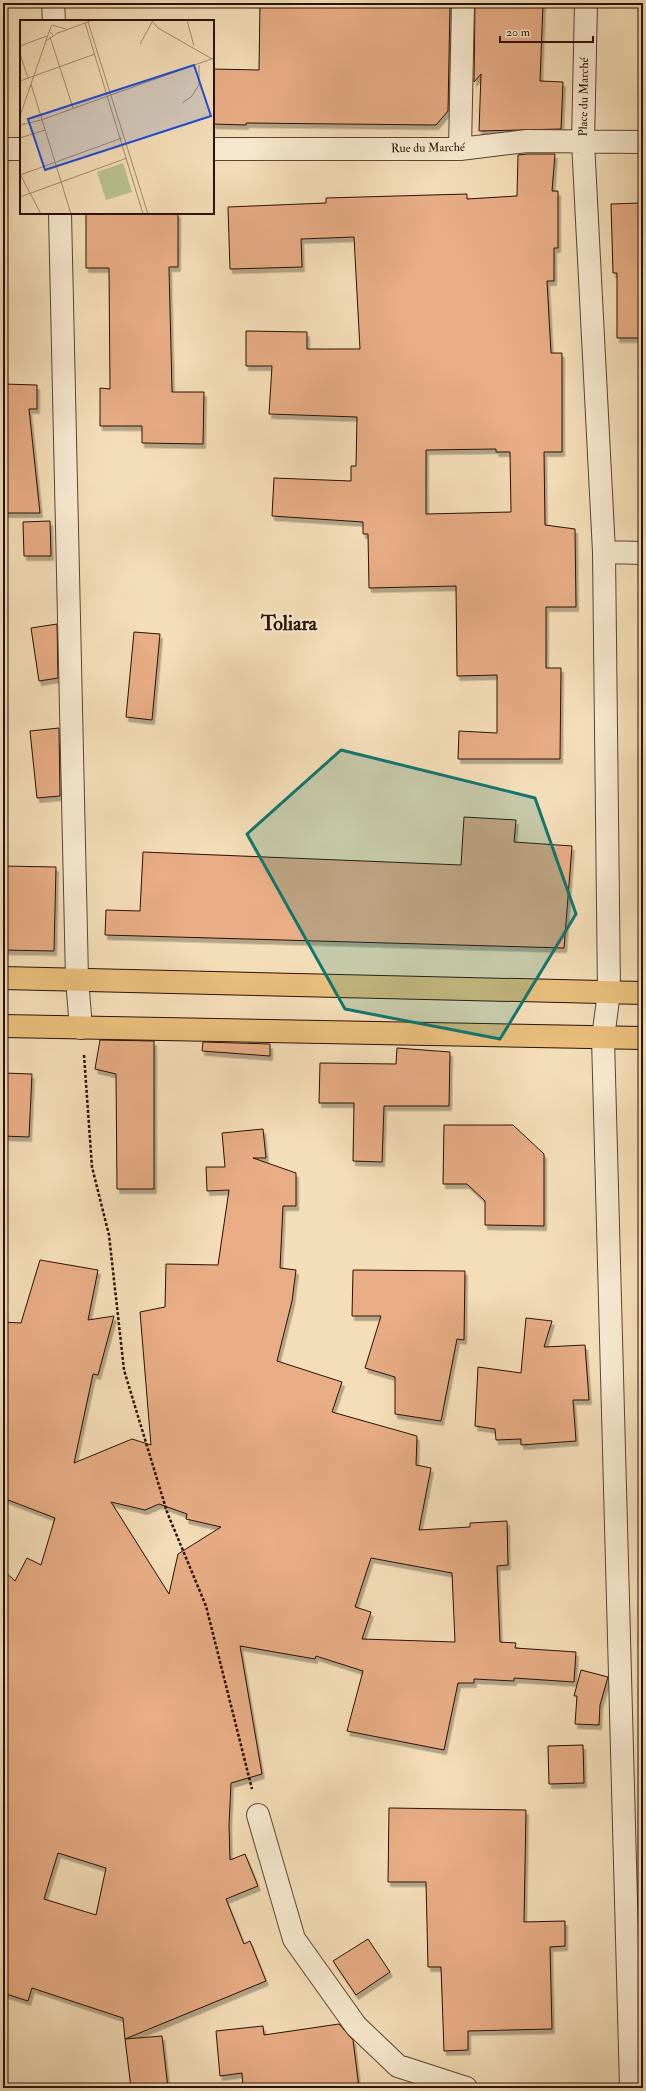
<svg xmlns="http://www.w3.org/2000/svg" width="646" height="2091" font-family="'IM FELL Double Pica',serif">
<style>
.building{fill:#e8ad85;stroke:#2b0f03;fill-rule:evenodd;filter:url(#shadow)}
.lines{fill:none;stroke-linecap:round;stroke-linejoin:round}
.minor-casing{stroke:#5d4330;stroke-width:24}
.major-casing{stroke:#2b0f03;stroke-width:24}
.path{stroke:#2b0f03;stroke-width:2.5;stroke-dasharray:3 2;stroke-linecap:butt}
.minor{stroke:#f8ead1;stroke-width:22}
.major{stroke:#eabf7c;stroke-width:22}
.marked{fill:#0f766e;fill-opacity:0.2;stroke:#0f766e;stroke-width:3;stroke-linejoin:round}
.labels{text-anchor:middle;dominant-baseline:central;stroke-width:4;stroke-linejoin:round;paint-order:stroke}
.street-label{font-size:12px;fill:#2b0f03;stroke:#f8ead1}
.town-label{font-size:20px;font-weight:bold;fill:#2b0f03;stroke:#f8ead1}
.inset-road{fill:none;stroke:#a48b70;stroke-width:1}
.view{fill:#1d4ed8;fill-opacity:0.15;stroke:#1d4ed8;stroke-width:2}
.inset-edge{fill:none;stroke:#2b0f03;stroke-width:2}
</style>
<defs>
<filter id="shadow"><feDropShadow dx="2.5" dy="4.5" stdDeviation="0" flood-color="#0004"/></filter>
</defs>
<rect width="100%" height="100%" fill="#f4deb8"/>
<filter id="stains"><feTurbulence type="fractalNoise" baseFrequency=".005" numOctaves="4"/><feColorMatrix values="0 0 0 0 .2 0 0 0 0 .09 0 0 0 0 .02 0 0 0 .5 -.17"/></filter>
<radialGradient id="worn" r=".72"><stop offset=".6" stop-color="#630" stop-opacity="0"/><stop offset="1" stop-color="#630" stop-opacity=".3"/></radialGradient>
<!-- building -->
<path class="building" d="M260,3H450L448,111L436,125L246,123V125L213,124V69L259,70Z
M475,3H543L540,81L563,82L561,129L479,131L481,74L474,82Z
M528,154H555L552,191H558V248H554V281H547L551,353H562V452H544L545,525L575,529L576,607H546V668H561L560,759H458L459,731L497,733V675L457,676L456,586L369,588L368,534H363V522L272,516L274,478L351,481V466H356L357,417L269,414L272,366H246V331L307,332V349H360L354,237L301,239L302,267L230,269L228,207L326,203V198L467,194V199L517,196L518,155ZM496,449V452H510L511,512L426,514V450Z
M641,203L643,338H617V273H613L611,204Z
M86,213H178V267H169L172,392H204L203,444L142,443V426H100V388L110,389L109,268H86Z
M3,384L37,385V409H29L40,513H3Z
M50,521L51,556H24L23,522Z
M57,624L58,678L39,681L31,628Z
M134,632L160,634L152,720L126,717Z
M59,728L60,796L37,798L30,731Z
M464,817L516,820L514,842L572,846L564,948L105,935L106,910L140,911L143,852L461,865Z
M3,866L56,867L54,951L3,950Z
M100,1040L154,1041V1189H117L116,1074L95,1069Z
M203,1042L270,1044V1056L202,1051Z
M397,1048L450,1052L449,1106H384L382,1162L353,1161L354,1103H319L320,1063L396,1064Z
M3,1073L32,1074L29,1137L3,1136Z
M444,1125H513L544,1154V1226L485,1225V1201L467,1184H443Z
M263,1129L266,1158H253L296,1173V1206H283L280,1268L296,1270L292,1301L277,1361L342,1382L332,1412L417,1436L416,1465L431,1468L419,1530L470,1527V1523L507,1521L508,1565L497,1566L500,1642L516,1643L515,1648L576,1652L574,1682L514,1678V1681L474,1679V1683H458L444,1750L347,1731L363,1671L316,1656L315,1659L240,1646L262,1774L231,1783L229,1825L230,1860L245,1854L258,1886L226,1899L244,1944L250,1941L266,1981L125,2039L123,2018L32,1988L28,2001L3,1993V1570L15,1581L27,1558L41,1565L55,1518L3,1498V1322L21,1323L40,1260L98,1270L88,1320L114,1316L98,1375L93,1374L74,1463L132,1439L151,1445L140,1312L165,1307L166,1264L218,1265L229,1190L207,1191L206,1167H225L222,1133ZM111,1502L145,1510L159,1504L187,1514L186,1519L221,1527L178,1554L169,1594ZM371,1558L452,1573L455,1642L362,1639L371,1612L355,1607ZM58,1853L106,1868L96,1915L44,1899Z
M353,1270L465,1271L464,1340L457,1339L441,1421L395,1414V1377L365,1368L381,1316H352Z
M526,1318L552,1321L544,1347L585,1345L589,1400H573L576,1441L521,1445V1439L496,1440L495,1429L475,1426L478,1367L521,1373Z
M581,1670L608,1677L600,1705L599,1725L575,1724L577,1696H574Z
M583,1745L584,1783L549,1784L548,1746Z
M389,1808L526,1810L524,1922L565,1921V1946L550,1947L552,2029L468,2031V2050L444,2051L441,1967H428L426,1882H388Z
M368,1939L390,1972L356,1995L333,1961Z
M339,2024L353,2040L359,2088H243L242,2073L220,2076L216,2031L263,2026L264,2035Z
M162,2036L168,2088H131L125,2039Z"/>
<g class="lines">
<!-- minor casing -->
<g class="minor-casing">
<path id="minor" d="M53,3L54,21
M586,3L583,142L604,552L609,992L603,1038L631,2088
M3,149H21
M213,149H460L527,141L643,142
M460,149L463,3
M60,213L77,979L81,1028
M604,552L643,553
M258,1815L294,1939L356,2026L398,2066L466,2088"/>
</g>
<!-- major casing -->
<g class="major-casing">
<path id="major" d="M3,978L643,993
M3,1026L643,1038"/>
</g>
<!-- path -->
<path class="path" d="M84,1055L92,1167L109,1235L124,1370L167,1512L206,1606L252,1789"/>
<!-- minor -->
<use href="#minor" class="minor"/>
<!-- major -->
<use href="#major" class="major"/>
</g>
<!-- marked area -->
<path class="marked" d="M341,750L535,798L576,914L500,1039L345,1009L247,834Z"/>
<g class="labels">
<!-- street labels -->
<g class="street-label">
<text transform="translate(584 97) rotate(-89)">Place du Marché</text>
<text transform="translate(428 148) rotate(-1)">Rue du Marché</text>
</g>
<!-- town labels -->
<g class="town-label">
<text x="289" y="623">Toliara</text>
</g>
</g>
<!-- overview -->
<g transform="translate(20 20)">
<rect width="194" height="194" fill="#f4deb8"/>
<path d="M103,143L112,172L86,180L77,152Z" fill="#b9c290"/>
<path class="inset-road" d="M131,0L138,8L194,40M167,0L174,26M68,2L128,194M65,3L123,194M38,13L73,0M33,15L29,11L32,5L46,9M30,17L53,88M26,21L39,12M120,24L132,2M0,26L27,16M0,34L8,58M0,61L75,34M11,64L51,194M162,83L171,77L179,65V45M0,96L29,12M0,105L21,100L194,38M0,118L25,110M0,154L21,194M0,155L102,118M0,177L107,138"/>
<path class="view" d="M174,45L191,96L25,150L8,99Z"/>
<rect width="194" height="194" class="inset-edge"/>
</g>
<!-- margin -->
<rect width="646" height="2091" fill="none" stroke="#f4deb8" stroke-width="16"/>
<rect x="4" y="4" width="638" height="2083" fill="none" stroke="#2b0f03" stroke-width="2"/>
<rect x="8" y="8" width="630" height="2075" fill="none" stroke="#2b0f03"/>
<!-- scale -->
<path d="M500 36v6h93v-6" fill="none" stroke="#2b0f03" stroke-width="2"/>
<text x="506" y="36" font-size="12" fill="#2b0f03" stroke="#f8ead1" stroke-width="3" paint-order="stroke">20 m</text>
<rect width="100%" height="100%" filter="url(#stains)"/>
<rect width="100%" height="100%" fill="url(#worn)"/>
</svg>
